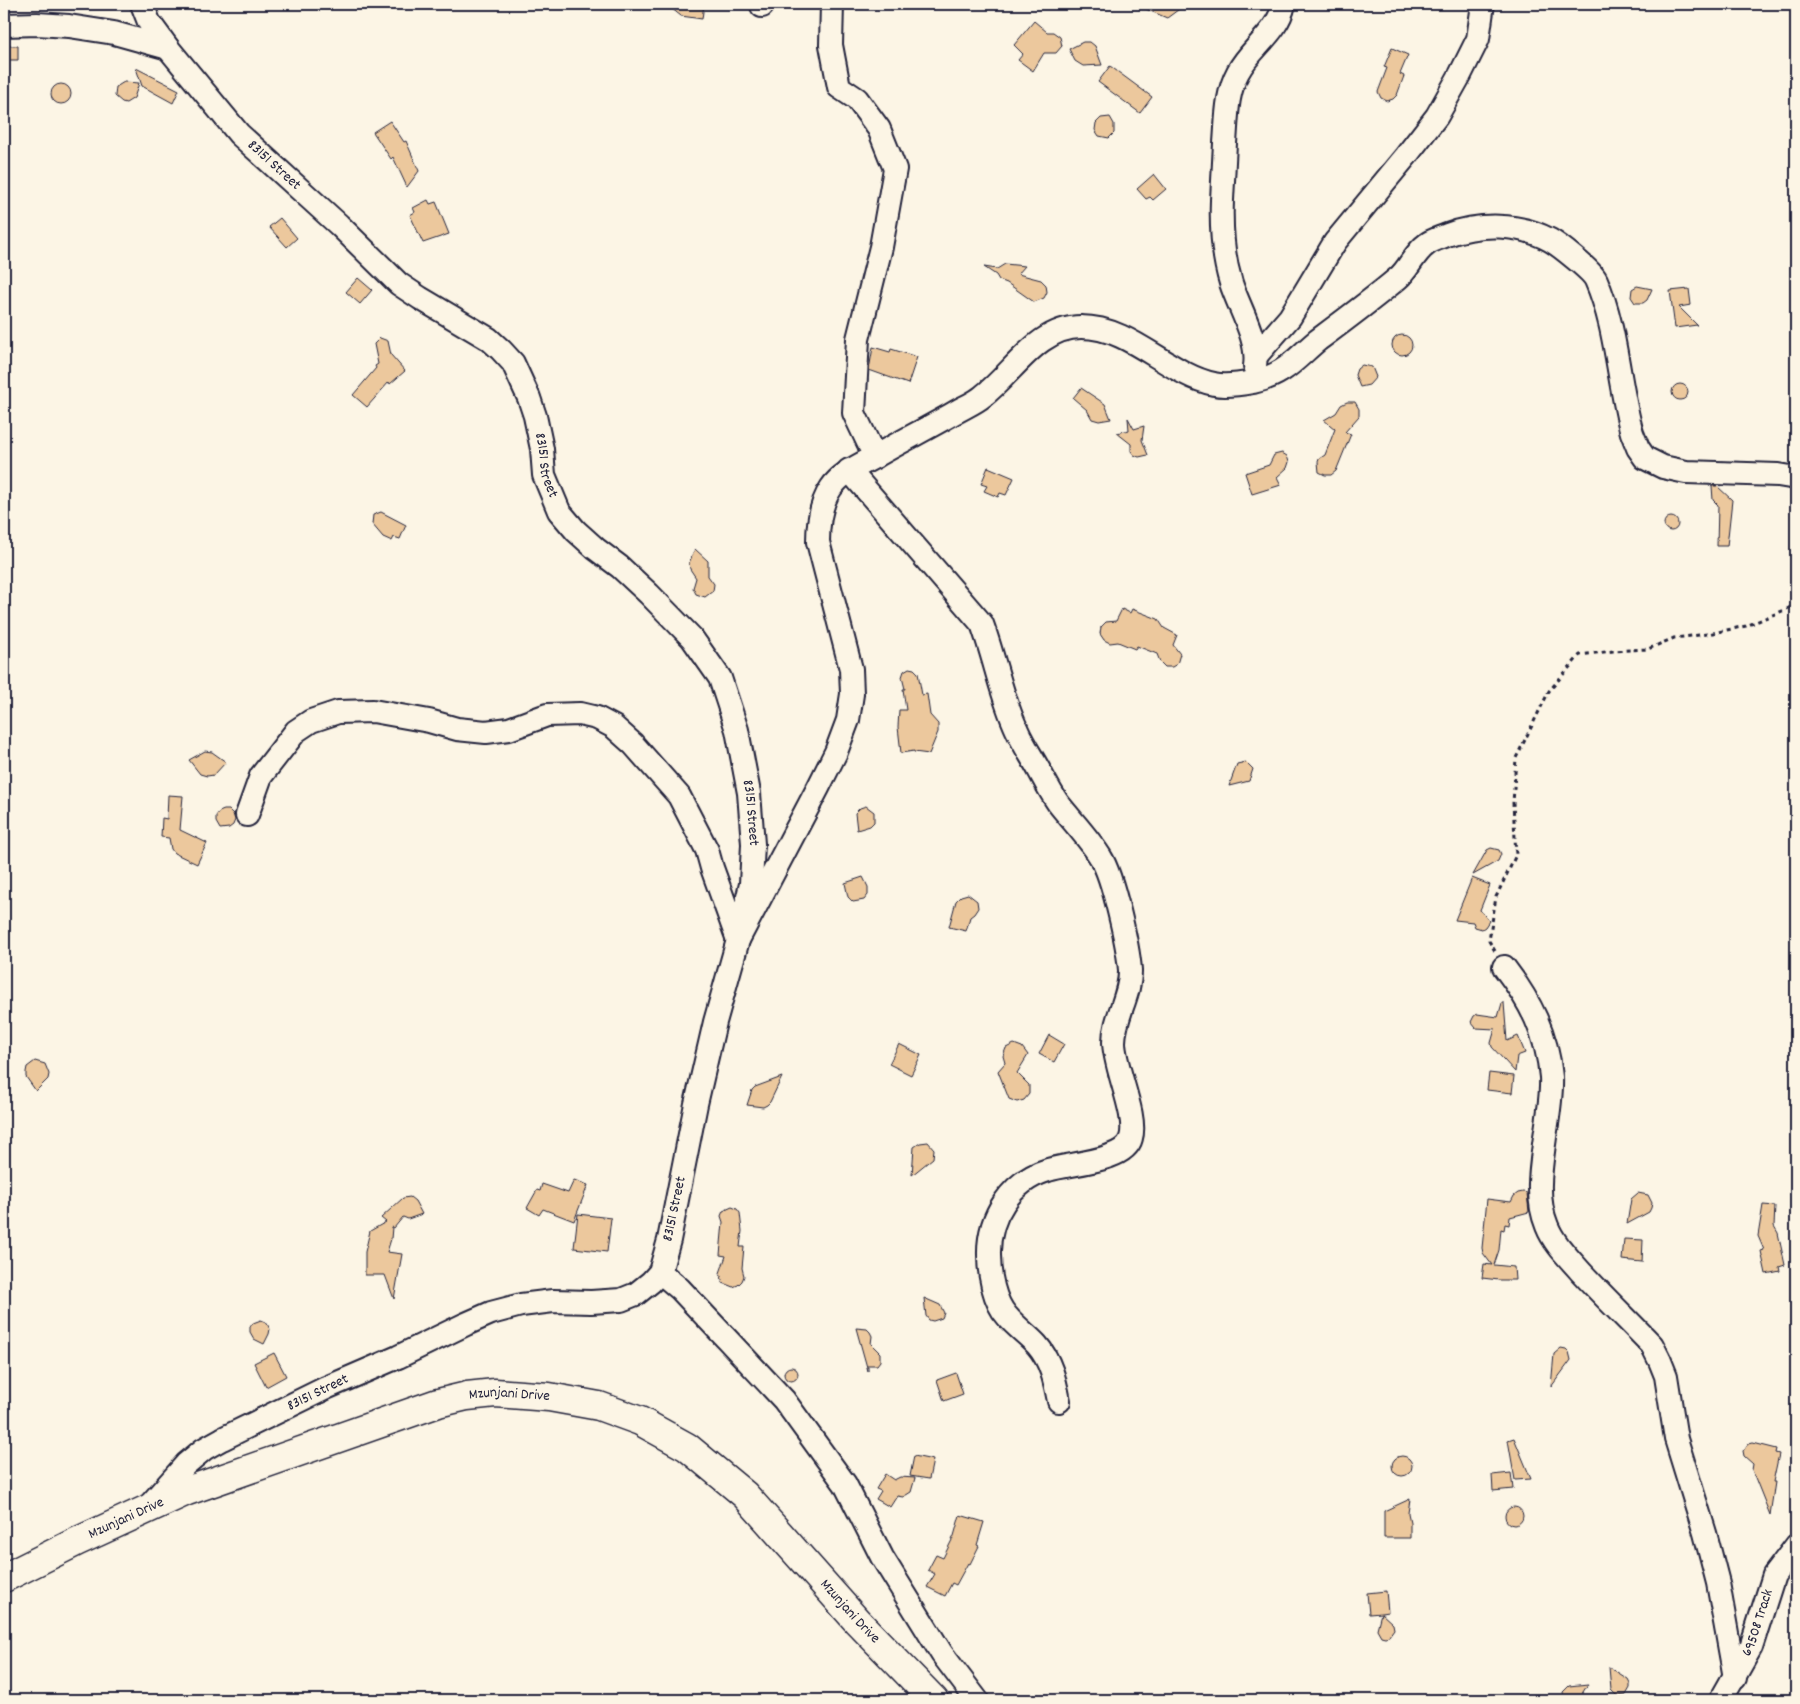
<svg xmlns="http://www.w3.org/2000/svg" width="1800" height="1704" font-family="Dekko,sans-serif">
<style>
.building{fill:#ecc89d;stroke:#22223b}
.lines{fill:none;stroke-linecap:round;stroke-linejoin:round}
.minor-casing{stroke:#22223b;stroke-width:26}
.major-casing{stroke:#22223b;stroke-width:31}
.path{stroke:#22223b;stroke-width:3;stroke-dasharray:4 4;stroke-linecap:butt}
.minor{stroke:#fcf5e5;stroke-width:22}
.major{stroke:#fcf5e5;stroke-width:28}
.labels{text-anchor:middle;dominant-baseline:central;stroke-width:4;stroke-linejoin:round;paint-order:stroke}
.street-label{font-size:15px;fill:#22223b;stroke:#fcf5e5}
</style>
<rect width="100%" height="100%" fill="#fcf5e5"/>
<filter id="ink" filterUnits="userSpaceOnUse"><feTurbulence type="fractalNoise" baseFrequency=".02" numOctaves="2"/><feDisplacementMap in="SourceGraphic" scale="10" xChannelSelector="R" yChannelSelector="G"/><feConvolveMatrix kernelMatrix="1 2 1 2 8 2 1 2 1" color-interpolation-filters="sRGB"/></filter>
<g filter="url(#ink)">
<!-- building -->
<path class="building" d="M666,4H704L702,19L681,16Z
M1134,4H1186L1167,18Z
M1034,21L1047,32H1053L1060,37L1062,46L1056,53H1044L1033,71L1018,60L1023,54L1014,45Z
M1083,42H1090L1095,46L1102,65L1083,66L1075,61L1069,49Z
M4,46H18V60H4Z
M1392,48L1408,55L1400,74L1404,76L1397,95L1393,99L1387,101L1381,98L1378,92L1387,68L1384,67Z
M1110,66L1152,97L1140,113L1098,82Z
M136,68L179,90L173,103L142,86Z
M124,82L139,83L134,98L126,103L122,102L115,96L116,87Z
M51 94a10 10 0 1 1 20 0a10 10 0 1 1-20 0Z
M1110,117L1114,124V133L1109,138L1099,136L1095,130L1096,123L1101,118Z
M390,121L404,142L406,141L419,171L407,187L393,157L391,159L373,132Z
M1154,174L1166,189L1153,200L1150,197L1146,199L1137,189Z
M428,200L430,204L436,202L449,234L423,243L410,215L415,212L413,208Z
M280,218L297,238L287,247L269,227Z
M1005,264L1025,266L1018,274L1041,280L1046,285L1047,292L1044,298L1034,302L1007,283L999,280L996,275L984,267L997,269Z
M358,278L372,290L360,304L346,292Z
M1637,286L1652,289L1647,300L1643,303H1635L1631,297L1632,289Z
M1689,289L1691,305L1679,307L1697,325L1675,328L1670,291Z
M1392 345a10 10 0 1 1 20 0a10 10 0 1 1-20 0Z
M380,338L388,341L391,355L405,371L390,384L389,382L367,407L353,395L376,368L375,366L378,364L374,344Z
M873,347L890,352L891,349L917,357L908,384L869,370Z
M1362,365L1372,367L1376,377L1369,385L1360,387L1355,375L1357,369Z
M1672 392a8 8 0 1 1 16 0a8 8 0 1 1-16 0Z
M1081,388L1105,404L1111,419L1099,421L1092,419L1087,410L1073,398Z
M1347,402H1355L1359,409V416L1345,432L1351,434L1336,471L1331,475H1325L1319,472L1318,462L1319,459L1325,455L1335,429L1324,420L1336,413L1341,405Z
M1128,418L1134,429L1144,426L1142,440L1148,455L1139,457L1134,455L1131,451V444L1117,433L1129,430Z
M1282,453L1287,456L1289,462L1287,468L1277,477L1281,485L1252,494L1245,473L1269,465L1274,455Z
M988,467L1014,478L1006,495L1000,493L998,497L984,491L987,486L981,484Z
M1712,486H1717L1732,500L1727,546H1717L1718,505L1713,500Z
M381,512L406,525L400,539L394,537L392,541L383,537L372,524L373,515Z
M1664 524a7 7 0 1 1 14 0a7 7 0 1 1-14 0Z
M695,549L708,561V576L714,584L713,591L705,597L696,594L693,588L696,578L690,569L689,563Z
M1122,609L1130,613L1132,609L1158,619L1164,628L1177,635L1173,645L1180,654L1177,664L1172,667H1165L1160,662L1157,654L1137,646L1135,649L1118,642L1110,643L1104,640L1100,634L1101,627L1106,622L1116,621Z
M909,668L914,669L918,673L922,695L927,694L930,715L938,724V732L929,754L914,752V751L901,753L898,727L899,710H906L903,689H905L902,677L904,671Z
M205,751L212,752L226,762L214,775L207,776L200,774L189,760Z
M1246,762L1253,769L1249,781L1229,786L1237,764Z
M168,795L183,796L180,830L207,843L197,864L174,853L171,849L169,838L161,837L162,818L167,819Z
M866,806L874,812V822L870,826L857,830L855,813L860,808Z
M224,810H229L233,814L235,820L233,825L229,828L220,829L216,822V816L219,812Z
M1491,848L1499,850L1501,854L1498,861L1473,875L1487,850Z
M863,877L868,887V895L864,900L853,902L848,897L845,883Z
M1472,878L1490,885L1480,910L1489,921L1485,927L1482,929L1475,927L1473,922L1455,920Z
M968,894L977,901L978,908L974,914L970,917L966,931L949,927L956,901L961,896Z
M1502,1003H1504L1507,1041L1518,1036L1525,1053L1517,1056L1515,1072L1492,1047L1491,1043L1495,1029L1476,1028L1471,1022L1474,1016L1477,1014L1498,1017Z
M1049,1035L1064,1044L1054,1062L1039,1054Z
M899,1044L921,1055L911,1075L889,1064Z
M1014,1044L1022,1047L1028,1055L1017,1073L1029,1085V1094L1024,1100L1017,1102L1009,1099L998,1071L1005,1063L1003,1056L1006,1048Z
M35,1061L45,1064L49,1074L48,1079L36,1091L26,1077V1072L27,1067Z
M1489,1073L1514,1076L1512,1093L1487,1090Z
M782,1077L770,1102L767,1105L763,1107L747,1105L752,1090L755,1087Z
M928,1142L934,1149L933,1158L912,1175L914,1147L920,1143Z
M574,1180L588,1185L574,1221L543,1209L539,1215L527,1208L537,1190L540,1191L542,1184L568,1193Z
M1523,1192L1527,1193L1529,1212L1510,1217L1509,1225L1505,1224L1504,1230L1501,1229L1499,1250L1494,1265L1514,1267L1515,1280H1499L1482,1278L1484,1264L1492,1265L1483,1253L1482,1248L1487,1199L1511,1202L1514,1196L1518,1193Z
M1638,1193L1648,1195L1652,1203L1651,1208L1649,1212L1627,1224L1631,1199Z
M410,1197L415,1201L422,1214L408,1219L403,1217L394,1228L392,1227L391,1239L387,1252L402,1254L394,1299L385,1275H365V1252L370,1231L386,1222L381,1218L403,1198Z
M1763,1205L1775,1206L1774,1226L1778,1233L1785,1265L1779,1267L1780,1271L1766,1274L1761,1251L1764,1250L1758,1236Z
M732,1207L737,1209L740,1213L742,1231L740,1247H744L742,1268L744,1276L742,1281L738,1285L733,1287L723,1283L720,1273L726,1256L720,1255L723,1222L721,1216L723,1211Z
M578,1214L611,1218L607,1252L574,1248Z
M1624,1239L1643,1240L1642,1262L1622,1260Z
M924,1298L940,1305L944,1313L942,1318L933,1321L929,1320L926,1316Z
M261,1320L266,1322L270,1329L269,1334L264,1344L254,1339L250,1332V1327L253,1323Z
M856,1328L867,1329L870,1332L872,1336L871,1344L880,1353V1361L877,1365H868V1371Z
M1561,1348L1566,1349L1569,1352L1571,1360L1551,1387L1554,1354Z
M274,1353L286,1376L266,1387L254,1363Z
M784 1374a7 7 0 1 1 14 0a7 7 0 1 1-14 0Z
M956,1373L963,1394L944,1401L937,1380Z
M1514,1438L1531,1479L1515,1480L1508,1440Z
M1752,1443L1776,1449L1775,1453L1779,1454L1773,1482H1775L1770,1515L1752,1470L1753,1464L1744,1456L1743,1451L1748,1444Z
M914,1456L933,1460L929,1479L910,1476Z
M1392 1466a10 10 0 1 1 20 0a10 10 0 1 1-20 0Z
M1511,1473L1513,1489L1493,1491L1492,1475Z
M885,1474L894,1480L900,1477L915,1478L911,1492L903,1497L897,1496L890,1507L876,1499L881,1491L876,1489Z
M1410,1499L1408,1513L1410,1522V1538H1384V1511Z
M1505 1516a9 9 0 1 1 18 0a9 9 0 1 1-18 0Z
M960,1515L984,1522L977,1545L979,1546L970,1564L968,1563L956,1585L952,1583L945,1596L927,1587L935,1574L928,1570L936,1555L943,1558L954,1536Z
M1386,1591L1388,1612L1381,1613L1393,1624L1394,1629L1389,1636L1385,1637L1381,1636L1377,1629L1381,1613L1369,1614L1367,1593Z
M1609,1667L1628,1679L1630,1683V1688L1626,1695L1617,1696L1611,1690Z
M1588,1684L1578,1700H1564L1563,1692L1569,1686Z"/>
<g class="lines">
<!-- minor casing -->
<g class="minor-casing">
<g id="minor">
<path id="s1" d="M142,4L149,22L168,48L239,134L339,225L399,284L420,298L489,339L501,350L513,363L529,398L535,416L542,449L544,475L559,511L576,531L596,549L620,567L649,594L692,638L720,678L737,730L749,793L753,844L751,884L738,940L715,1022L696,1104L669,1240L660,1272L651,1282L636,1294L621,1300L591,1302L553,1301L521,1305L491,1313L466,1324L398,1357L326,1388L222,1439L204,1449L186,1464L147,1508"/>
<path d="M832,4L831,45L839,87L857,99L879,129L895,169L881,247L858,339L854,413L875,457"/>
<path d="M762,6L763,4"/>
<path d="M4,25L37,24L69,26L114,33L168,48"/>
<path d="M1256,356L1290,317L1335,242L1406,156L1437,116L1460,75L1478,39L1483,4"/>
<path d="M1255,366C1259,340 1239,308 1231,283C1223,257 1221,226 1222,200C1223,181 1224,162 1225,143C1227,119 1226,94 1238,72C1251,47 1278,33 1284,4"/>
<path d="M849,470L982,624C995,659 1001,696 1017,730C1023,744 1032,757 1039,770C1045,781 1051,793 1058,803C1072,821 1089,838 1101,858C1113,877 1128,946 1130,970C1131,995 1114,1017 1114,1042C1114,1067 1138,1116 1131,1138C1125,1162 1069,1163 1048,1170C1011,1181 988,1217 989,1255C989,1274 994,1302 1007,1316C1016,1327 1028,1335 1037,1345C1051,1361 1055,1381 1059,1401"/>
<path d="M247,815L261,776L296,731L311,721L338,712L373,711L429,721L457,729L486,732L509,729L547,715L580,714L597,718L614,727L633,744L679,796L707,850L712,868L738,940L818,788L836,752L848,720L852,694L851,669L818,542C818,524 820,504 831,488C842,472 859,466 876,456C902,441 928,428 954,413C964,407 975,403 983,396C1014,372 1038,327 1081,327C1132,327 1167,374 1214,384C1225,387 1242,384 1253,382C1285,375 1295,359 1318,340C1345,320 1372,300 1398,278C1409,269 1414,253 1427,244C1432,240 1440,238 1447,235C1480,223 1519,223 1550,240C1559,245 1592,271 1596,280C1617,328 1618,383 1632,433L1638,448L1645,458L1663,467L1686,472L1778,475L1796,478"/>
<path d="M1504,967C1530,1001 1547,1033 1551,1077C1552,1096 1548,1117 1545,1137C1541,1167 1535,1197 1547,1226C1554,1244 1569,1258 1581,1272C1604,1297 1628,1320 1652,1345L1660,1361L1666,1376L1676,1439L1705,1533L1718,1583L1735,1678"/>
<path d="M660,1272L680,1289L784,1400L845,1484L882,1557L942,1654L977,1700"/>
<path id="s2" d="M1721,1700L1751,1647L1774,1575L1796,1546"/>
</g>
</g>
<!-- major casing -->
<g class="major-casing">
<g id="major">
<path id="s3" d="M4,1578L78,1541L187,1491L438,1403L467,1396L495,1393L549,1397L599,1406L640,1421L687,1447L745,1495L857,1621L934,1700"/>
</g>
</g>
<!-- path -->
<path class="path" d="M1495,951L1489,941L1496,897L1516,855L1513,803L1516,758L1549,691L1580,655L1613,651L1648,649L1674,638L1708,634L1746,626L1787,609L1796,604"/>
<!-- minor -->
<use href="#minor" class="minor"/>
<!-- major -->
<use href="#major" class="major"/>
</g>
</g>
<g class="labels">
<!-- street labels -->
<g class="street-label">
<text stroke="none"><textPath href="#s1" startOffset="210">83151 Street</textPath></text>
<text stroke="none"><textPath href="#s1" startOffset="630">83151 Street</textPath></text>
<text stroke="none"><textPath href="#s1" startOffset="1050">83151 Street</textPath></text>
<text transform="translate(675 1209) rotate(-78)">83151 Street</text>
<text transform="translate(318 1393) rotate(-26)">83151 Street</text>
<text stroke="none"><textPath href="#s3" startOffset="541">Mzunjani Drive</textPath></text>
<text stroke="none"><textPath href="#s3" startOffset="136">Mzunjani Drive</textPath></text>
<text stroke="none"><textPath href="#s3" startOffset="961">Mzunjani Drive</textPath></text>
<text stroke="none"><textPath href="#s2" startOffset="86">69508 Track</textPath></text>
</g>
</g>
<!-- margin -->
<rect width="1800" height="1704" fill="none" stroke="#fcf5e5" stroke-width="20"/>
<rect x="10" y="10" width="1780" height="1684" fill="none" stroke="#22223b" stroke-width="2" filter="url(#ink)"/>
</svg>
